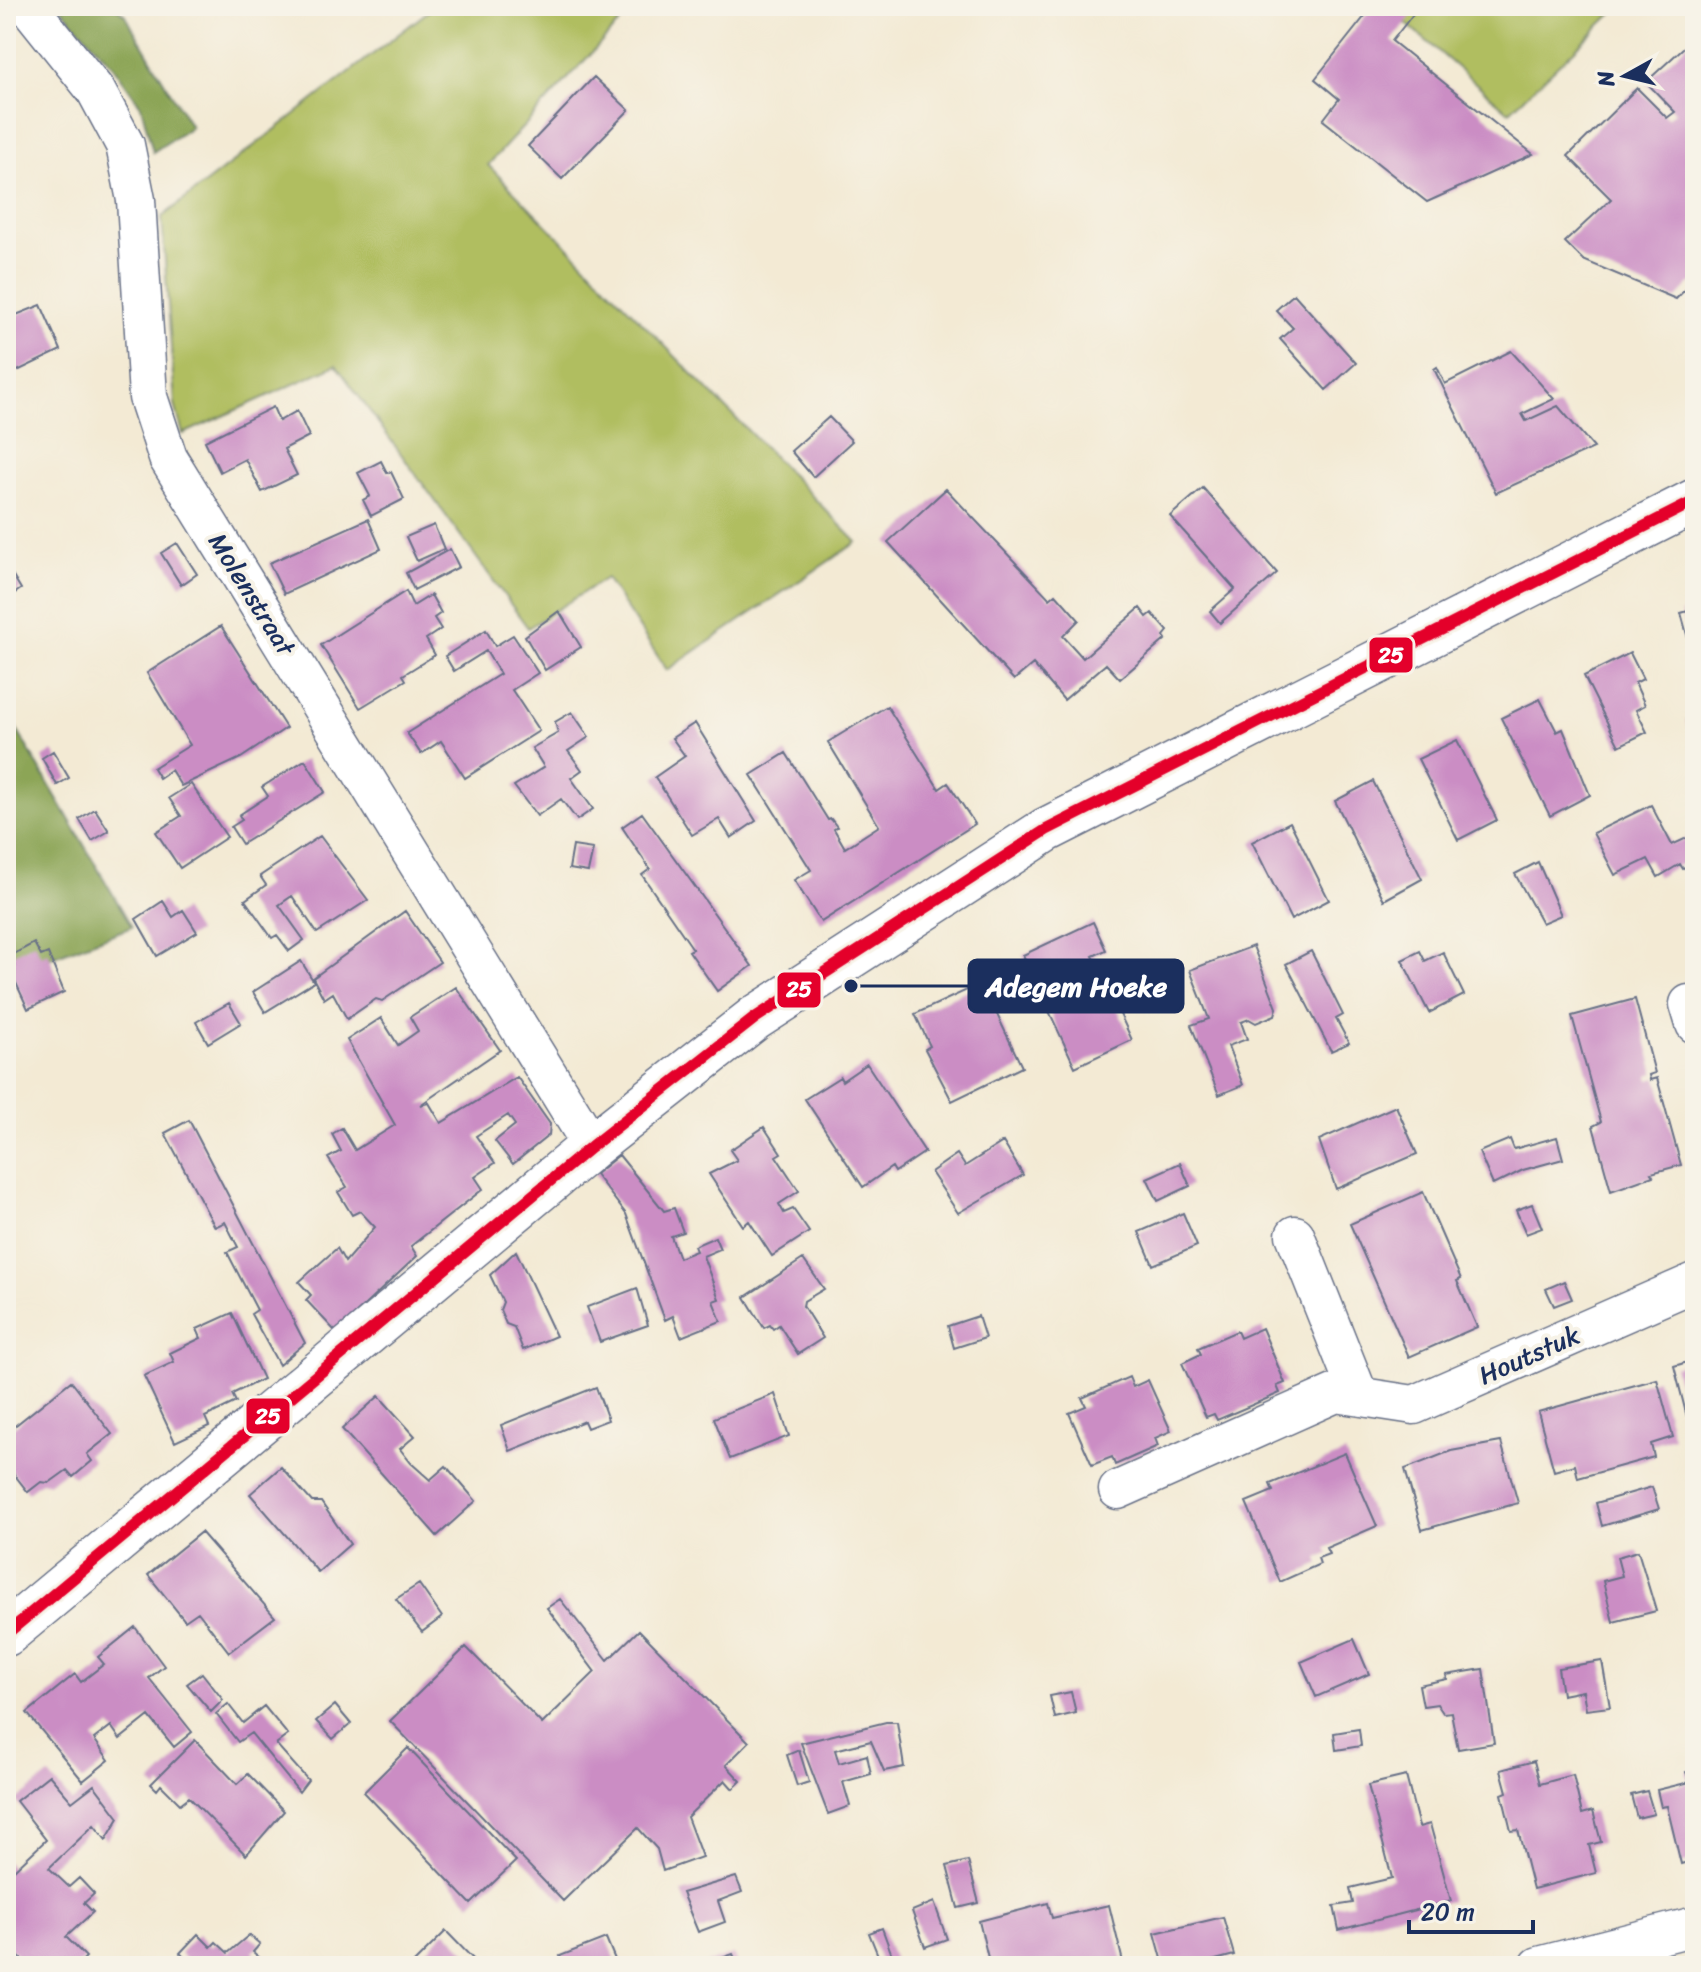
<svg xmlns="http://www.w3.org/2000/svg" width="1701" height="1972" font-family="Sriracha,sans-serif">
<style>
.green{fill:#b0be60;stroke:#66765f;stroke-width:2}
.forest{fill:#8ca556;stroke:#546a5a;stroke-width:2}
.building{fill:#cb8dc4}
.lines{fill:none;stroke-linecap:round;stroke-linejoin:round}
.street-casing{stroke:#677087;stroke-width:41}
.secondary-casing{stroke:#677087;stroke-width:47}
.street{stroke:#fff;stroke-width:38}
.secondary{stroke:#fff;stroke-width:44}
.bus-1-casing{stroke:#f7f3e8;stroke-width:18}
.bus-1{stroke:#e4002b;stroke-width:12}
.labels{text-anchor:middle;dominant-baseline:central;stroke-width:8;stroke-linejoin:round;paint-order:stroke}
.street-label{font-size:26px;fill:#1b2f5e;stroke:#f7f3e8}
.leader{fill:none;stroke:#1b2f5e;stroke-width:3}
.callout-dot{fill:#1b2f5e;stroke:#f7f3e8;stroke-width:3}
.callout{fill:#1b2f5e;stroke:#1b2f5e;stroke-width:3}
.callout-label{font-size:28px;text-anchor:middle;font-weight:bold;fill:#fff}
.line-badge{stroke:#f7f3e8;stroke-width:3}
.badge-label{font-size:22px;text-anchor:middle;font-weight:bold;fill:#fff}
</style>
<rect width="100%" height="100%" fill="#f7f3e8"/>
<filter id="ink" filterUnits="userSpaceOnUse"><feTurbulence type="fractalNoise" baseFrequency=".0125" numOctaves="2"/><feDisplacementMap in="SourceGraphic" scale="16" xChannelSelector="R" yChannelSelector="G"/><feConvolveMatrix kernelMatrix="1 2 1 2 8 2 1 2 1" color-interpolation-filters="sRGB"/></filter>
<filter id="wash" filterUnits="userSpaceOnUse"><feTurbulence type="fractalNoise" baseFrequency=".006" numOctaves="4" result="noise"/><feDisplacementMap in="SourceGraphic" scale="32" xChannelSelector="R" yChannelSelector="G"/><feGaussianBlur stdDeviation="1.8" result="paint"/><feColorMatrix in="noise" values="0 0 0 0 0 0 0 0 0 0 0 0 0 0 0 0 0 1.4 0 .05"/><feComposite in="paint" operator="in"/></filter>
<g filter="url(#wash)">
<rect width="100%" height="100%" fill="#f3ead4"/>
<!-- green -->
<path class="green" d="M435,6H635L488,165L857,542L667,670L606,578L528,628L336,365L183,434L175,405L162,217Z
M1386,6H1620L1509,112Z"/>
<!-- forest -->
<path class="forest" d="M59,6H115L125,15L191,127L153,152L141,106L113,66Z
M6,711L132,927L6,974Z"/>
<g id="blocks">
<!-- building -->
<path class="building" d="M1373,6H1402L1413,14L1392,41L1533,154L1427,202L1323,120L1339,99L1315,79Z
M1695,37V285L1692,282L1676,299L1583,260L1565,242L1611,199L1568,156L1637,88L1667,118L1675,112L1646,82Z
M594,77L629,110L562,179L528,146Z
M1294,294L1356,363L1326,390L1280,339L1293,328L1276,310Z
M41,305L61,350L9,375L13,384L6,387V319Z
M1511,351L1554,399L1522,414L1526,421L1558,406L1594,448L1496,493L1434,369L1437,367L1445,384Z
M273,407L279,421L297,411L309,436L284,449L297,475L262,492L245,459L220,472L205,441Z
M829,417L852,441L813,477L791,451Z
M381,461L387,473L391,472L404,499L371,516L363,500L370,496L358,473Z
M1203,488L1277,573L1220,623L1210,611L1235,589L1170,516Z
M946,489L1050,599L1056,594L1079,620L1063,636L1083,658L1140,608L1147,617L1152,613L1168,631L1164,636L1166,639L1120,679L1106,664L1064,700L1033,664L1014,680L888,542Z
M368,519L381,549L284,594L269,563Z
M434,525L444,549L417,561L406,537Z
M177,543L197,574L181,585L161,553Z
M450,549L459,567L414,590L406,573Z
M6,564L21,589L6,599Z
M406,591L413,606L431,595L441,613L434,618L441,629L426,639L435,655L403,675L406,680L360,708L321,645Z
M1695,609V660H1694L1681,613Z
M559,611L581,647L545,670L525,636Z
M221,626L286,728L241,758L181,786L171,770L159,778L153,768L190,745L147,673Z
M486,630L495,646L513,635L538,673L512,690L539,731L465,778L441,741L421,754L407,733L500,674L486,651L454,671L445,656Z
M1630,653L1643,679L1635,683L1645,705L1636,710L1647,732L1619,746L1584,676Z
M1540,699L1557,732L1563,729L1590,795L1550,816L1501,718Z
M887,706L939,789L948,783L975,824L821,922L794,880L811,870L751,775L786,753L828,820L831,819L837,827L834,829L845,848L879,826L828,742Z
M572,712L589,737L568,751L582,770L571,778L593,809L577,820L561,799L537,816L514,786L544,767L532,748L558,733L555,722Z
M1695,717V758H1694L1686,720Z
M695,723L756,821L731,838L719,819L692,835L655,777L685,756L672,738Z
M1457,740L1497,820L1458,840L1418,759Z
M53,751L69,778L57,785L42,758Z
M305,760L325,792L242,844L231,827L242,820L239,815L268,796L262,787Z
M1373,781L1422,879L1384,900L1335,801Z
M191,784L227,837L180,868L156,832L181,816L169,798Z
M1651,805L1672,845L1691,836L1695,844V863L1683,869L1680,864L1658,877L1648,859L1615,875L1593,833Z
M95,809L109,831L92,841L79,819Z
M642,813L752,966L717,991L689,951L693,949L642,875L650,869L622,827Z
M1290,822L1329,900L1291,920L1252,842Z
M320,836L368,900L317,933L292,896L279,905L304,940L289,951L277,935L272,938L245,900L266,885L260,876Z
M573,846L593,849L588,872L569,869Z
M1538,862L1561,915L1542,923L1515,874Z
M163,901L173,917L183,910L197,932L157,956L136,919Z
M405,911L440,962L382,1001L376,999L347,1019L333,993L324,999L313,978Z
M1093,922L1106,950L1093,956L1132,1040L1075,1067L1023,955Z
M34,943L41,956L48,953L64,992L28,1009L10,970L15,967L10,956Z
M1253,946L1277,1008L1275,1015L1256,1023L1249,1019L1241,1022L1247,1039L1228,1046L1243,1085L1219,1095L1191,1025L1209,1019L1190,970Z
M1311,951L1343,1015L1336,1019L1349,1043L1331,1051L1286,964Z
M1420,951L1425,961L1443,952L1464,995L1429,1013L1402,960Z
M301,961L314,982L265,1012L253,992Z
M982,983L1022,1067L952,1101L925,1049L930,1046L915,1014Z
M456,987L500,1050L420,1105L429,1103L441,1123L517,1077L550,1124L549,1135L513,1164L495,1141L515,1125L508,1115L476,1136L495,1163L475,1177L483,1189L411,1246L417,1256L336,1332L306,1300L311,1295L299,1282L337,1248L345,1262L375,1227L360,1211L352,1215L338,1192L347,1187L328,1158L341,1151L332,1134L342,1128L355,1150L395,1125L347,1040L381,1018L398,1045L418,1031L410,1017Z
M1635,999L1655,1073L1649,1075L1650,1080L1657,1078L1681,1165L1651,1173L1653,1176L1611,1191L1593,1126L1601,1122L1572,1016Z
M229,1003L241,1023L208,1043L196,1022Z
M867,1064L925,1152L895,1172L892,1167L863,1187L805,1099L840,1077L842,1081Z
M1396,1106L1417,1154L1336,1189L1319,1140Z
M189,1120L305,1343L279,1365L251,1314L257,1310L227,1252L238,1247L225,1222L215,1227L165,1133Z
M764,1127L781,1153L776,1156L799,1191L779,1204L784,1213L793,1209L809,1232L772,1256L749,1221L743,1226L709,1174L737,1160L730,1150Z
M1557,1137L1563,1159L1523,1170L1493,1185L1479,1152L1510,1139L1514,1149Z
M1003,1142L1023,1175L958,1213L931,1172L957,1154L965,1166Z
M619,1155L664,1211L674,1208L683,1232L671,1236L679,1258L696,1251L694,1246L715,1237L720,1249L703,1256L719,1299L713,1301L721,1321L681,1337L673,1316L665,1320L626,1214L595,1174Z
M1180,1163L1190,1186L1158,1201L1147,1178Z
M1423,1192L1461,1279L1457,1281L1477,1327L1409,1357L1350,1224Z
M1532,1204L1542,1228L1526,1234L1516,1210Z
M1183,1213L1197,1246L1153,1265L1139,1232Z
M516,1251L556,1336L523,1350L514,1327L506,1324L500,1310L503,1302L490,1275Z
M803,1259L824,1289L804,1301L803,1306L823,1338L798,1354L779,1325L773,1329L770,1325L764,1328L745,1297Z
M1564,1281L1572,1299L1554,1306L1546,1289Z
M637,1288L648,1325L600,1342L587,1307Z
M232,1313L263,1379L232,1394L236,1402L205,1417L209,1426L175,1442L144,1376L174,1362L170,1353L201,1338L197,1329Z
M978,1316L985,1338L954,1348L948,1326Z
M1262,1328L1285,1383L1277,1386L1280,1393L1217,1420L1214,1414L1206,1417L1182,1363L1201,1354L1198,1348L1237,1331L1240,1338Z
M1695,1347V1419L1688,1421L1674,1366L1691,1361L1688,1349Z
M1129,1377L1133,1387L1148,1380L1171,1431L1155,1438L1158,1446L1135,1456L1115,1465L1112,1457L1092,1465L1069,1413L1086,1406L1082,1398Z
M1657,1379L1673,1437L1651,1444L1654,1457L1578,1478L1575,1465L1554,1471L1538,1412Z
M71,1381L112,1434L87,1454L92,1461L73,1477L67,1470L49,1483L41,1482L28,1492L6,1464V1433Z
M596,1387L608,1420L587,1428L584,1421L510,1451L501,1425Z
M775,1394L789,1436L730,1459L714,1418Z
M379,1396L415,1436L400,1449L411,1463L430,1480L446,1466L476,1501L437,1536L342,1429Z
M1501,1442L1518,1503L1422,1530L1405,1469L1451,1451Z
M1345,1453L1377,1526L1326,1548L1329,1554L1318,1558L1320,1564L1280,1582L1246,1502L1273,1491L1270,1484Z
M281,1467L312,1502H321L350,1544L318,1572L250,1494Z
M1652,1487L1659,1509L1602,1526L1596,1503Z
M201,1532L275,1617L229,1652L198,1612L185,1621L148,1575Z
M1638,1551L1656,1611L1613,1622L1603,1581L1622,1576L1617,1557Z
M419,1584L442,1617L422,1632L396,1599Z
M560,1599L608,1660L639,1630L749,1742L726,1765L741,1781L733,1789L725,1780L687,1817L702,1857L663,1871L657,1849L638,1828L563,1901L390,1721L466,1647L542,1724L595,1672L547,1608Z
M135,1627L164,1666L149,1678L192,1732L174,1747L149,1716L120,1739L111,1726L94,1739L109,1760L83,1781L27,1713L75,1674L81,1682L104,1664L98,1657Z
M1354,1639L1369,1674L1316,1697L1301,1662Z
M1602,1661L1610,1707L1586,1710L1583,1691L1562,1695L1558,1668Z
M1483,1669L1494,1743L1458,1749L1451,1712L1443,1713L1437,1704L1423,1706L1419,1685L1447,1679L1446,1675Z
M202,1673L223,1700L211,1712L187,1684Z
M1071,1692L1076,1713L1055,1718L1050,1696Z
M228,1704L243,1723L264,1706L288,1735L276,1744L308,1780L299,1792L251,1733L238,1742L216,1714Z
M335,1705L351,1724L333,1739L316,1721Z
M886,1722H897L904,1767L884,1771L871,1741L835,1750L839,1763L867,1755L871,1774L843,1782L850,1806L828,1814L801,1743Z
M1359,1729L1361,1746L1336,1750L1334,1733Z
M195,1740L237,1784L248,1774L284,1811L246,1855L189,1797L180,1804L161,1785L157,1790L151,1784Z
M408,1748L516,1861L471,1904L364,1792Z
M799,1750L809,1782L797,1786L787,1755Z
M1534,1761L1540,1784L1573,1775L1582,1814L1593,1811L1601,1842L1589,1845L1596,1873L1533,1889L1518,1830L1511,1831L1502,1794L1507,1792L1501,1770Z
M1695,1769V1860L1681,1864L1667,1806L1661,1807L1657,1790L1690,1782L1686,1772Z
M49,1775L72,1802L94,1785L119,1818L106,1840L94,1825L49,1868L69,1887L79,1878L94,1894L84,1903L93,1912L66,1937L86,1957L77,1966H28L6,1944V1861L14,1870L46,1840L16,1801Z
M1406,1776L1419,1827L1430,1824L1451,1901L1339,1930L1334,1906L1353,1903L1350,1888L1392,1878L1368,1785Z
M1647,1791L1654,1814L1637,1818L1631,1795Z
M968,1861L979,1903L958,1908L947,1866Z
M736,1877L742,1892L718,1901L725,1922L698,1932L682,1893Z
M934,1902L947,1939L925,1947L912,1911Z
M1048,1903L1052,1918L1109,1905L1124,1966H990L979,1921Z
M1223,1917L1234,1955L1193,1966H1164L1155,1933Z
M882,1928L896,1966H875L881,1963L869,1933Z
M446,1931L478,1964L411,1966Z
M198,1934L211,1947L216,1942L228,1953L249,1935L260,1944L253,1952L266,1963L263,1966H193L180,1953Z
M606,1938L616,1962L606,1966H564L560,1956Z
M733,1954L738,1966H699Z"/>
</g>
</g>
<g filter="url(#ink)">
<use href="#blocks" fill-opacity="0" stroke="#677087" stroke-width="2"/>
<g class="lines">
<!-- street casing -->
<g class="street-casing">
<path id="street" d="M28,6L96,91L125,145L136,200L148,397L168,458L592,1146
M1689,1004L1695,1024
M1295,1235L1359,1396
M1118,1490L1336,1393L1414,1405L1695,1282
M1539,1966L1695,1926"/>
</g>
<!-- secondary casing -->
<g class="secondary-casing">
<path id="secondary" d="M6,1634L592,1146L755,1018L1046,830L1695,501"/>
</g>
<!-- street -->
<use href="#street" class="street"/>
<!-- secondary -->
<use href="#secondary" class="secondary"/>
<!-- bus-1 casing -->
<g class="bus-1-casing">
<path id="bus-1" d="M6,1634L592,1146L755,1018L1046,830L1695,501"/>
</g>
<!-- bus-1 -->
<use href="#bus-1" class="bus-1"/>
</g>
</g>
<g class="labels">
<!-- street labels -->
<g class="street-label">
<text transform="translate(252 594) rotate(58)">Molenstraat</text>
<text transform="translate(1529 1355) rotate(-24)">Houtstuk</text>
</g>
</g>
<!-- callouts -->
<path class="leader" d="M851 986L969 986"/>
<circle class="callout-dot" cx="851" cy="986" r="8"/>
<rect class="callout" x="969" y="960" width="214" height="52" rx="8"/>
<g class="callout-label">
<text x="1076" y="996">Adegem Hoeke</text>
</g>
<g class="line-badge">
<rect x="1368" y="636" width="46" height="38" rx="8" fill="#e4002b"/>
<rect x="776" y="971" width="46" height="38" rx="8" fill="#e4002b"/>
<rect x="245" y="1397" width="46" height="38" rx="8" fill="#e4002b"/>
</g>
<g class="badge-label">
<text x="1391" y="663">25</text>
<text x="799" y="997">25</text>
<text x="268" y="1424">25</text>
</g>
<!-- margin -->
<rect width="1701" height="1972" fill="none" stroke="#f7f3e8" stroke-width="32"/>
<!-- north arrow -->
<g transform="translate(1625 76) rotate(262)" stroke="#f7f3e8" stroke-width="6" paint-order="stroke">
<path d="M0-6L14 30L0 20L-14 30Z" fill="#1b2f5e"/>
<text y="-12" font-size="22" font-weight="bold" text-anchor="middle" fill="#1b2f5e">N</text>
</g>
<!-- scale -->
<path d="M1409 1920v12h124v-12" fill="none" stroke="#1b2f5e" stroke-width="4"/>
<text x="1421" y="1920" font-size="24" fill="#1b2f5e" stroke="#f7f3e8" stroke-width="6" paint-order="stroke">20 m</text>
</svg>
